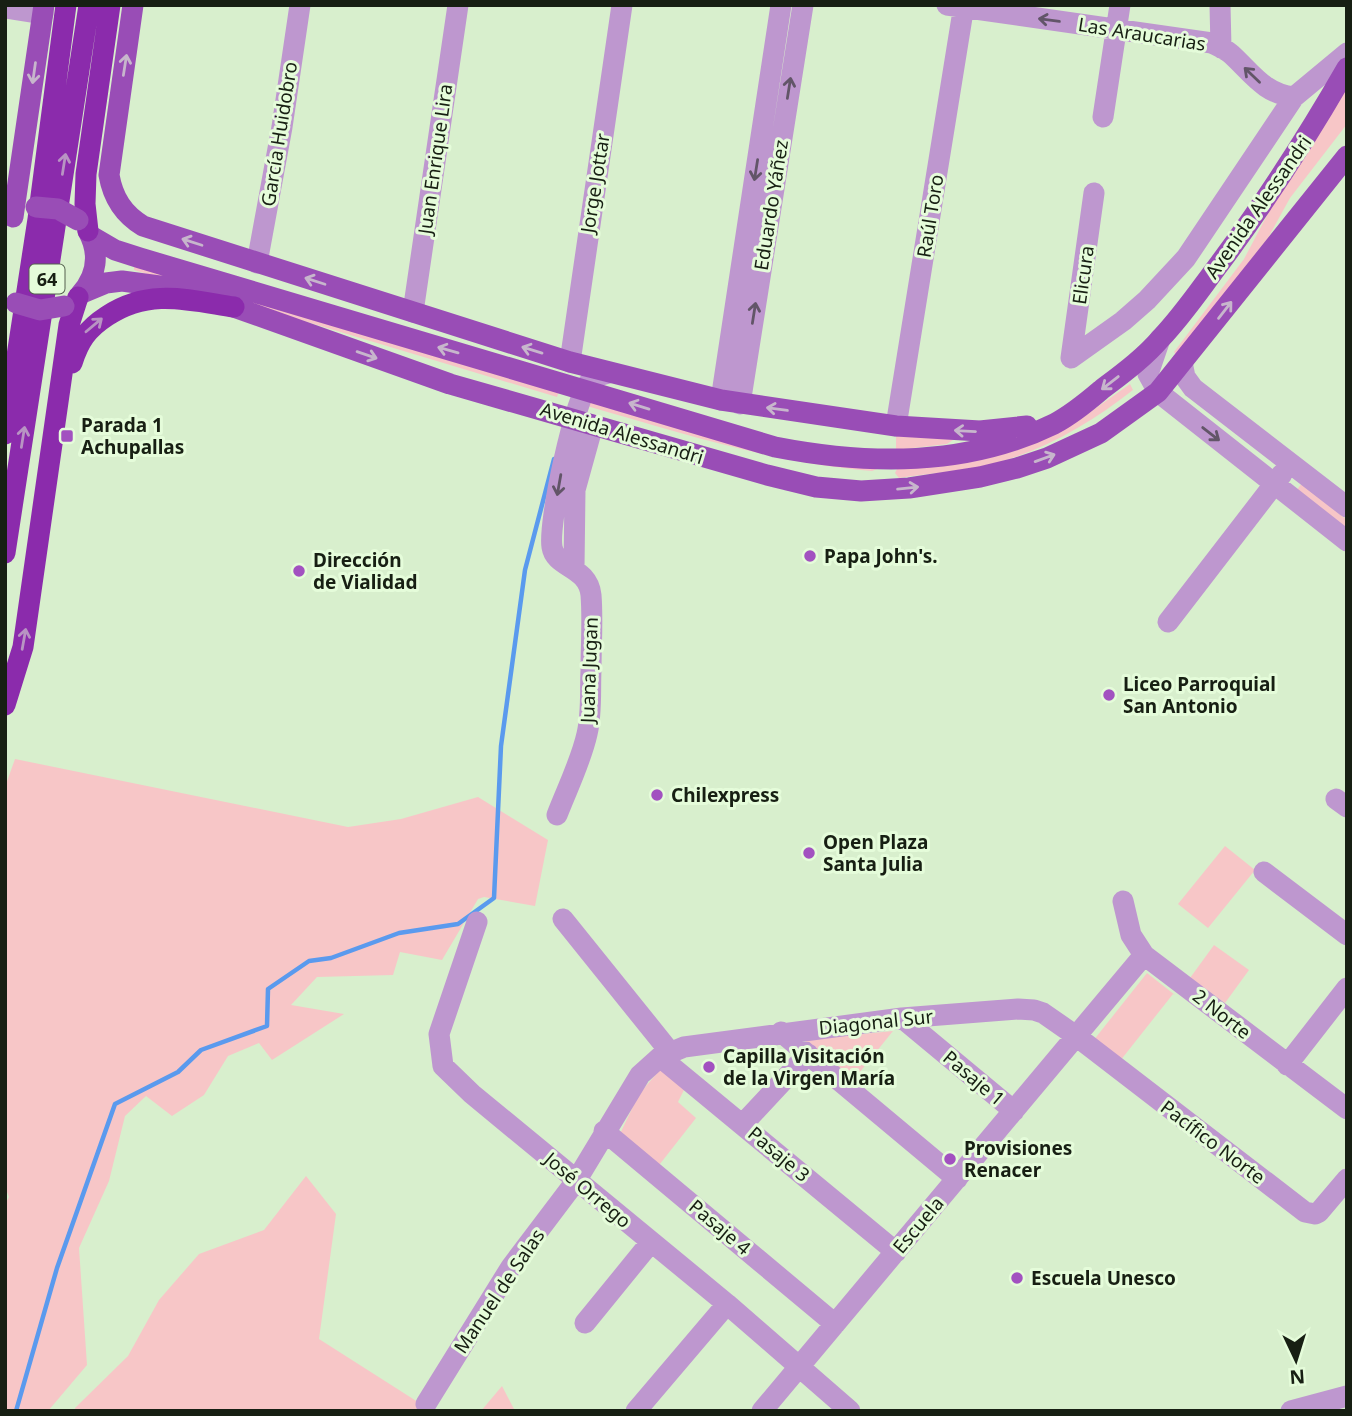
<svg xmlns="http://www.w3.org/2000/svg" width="1352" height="1416" font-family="'Noto Sans',sans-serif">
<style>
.green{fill:#f7c6c7}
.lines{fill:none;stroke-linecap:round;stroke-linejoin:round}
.stream{stroke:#5a9aee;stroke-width:4.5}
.minor{stroke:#be97cf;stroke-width:21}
.major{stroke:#994db6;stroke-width:21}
.highway{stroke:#8b2bac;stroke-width:21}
.major-bridge{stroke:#994db6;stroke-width:21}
.oneway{stroke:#625568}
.oneway2{stroke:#c7b6cc}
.oneway3{stroke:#b894c3}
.poi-dot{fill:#a251c0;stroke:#e5fcda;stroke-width:2.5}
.labels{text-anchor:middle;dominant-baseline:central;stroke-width:6;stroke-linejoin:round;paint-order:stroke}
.shield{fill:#e5fcda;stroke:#55614f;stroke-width:2}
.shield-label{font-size:18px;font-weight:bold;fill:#171f13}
.street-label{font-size:19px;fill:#171f13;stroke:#e5fcda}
.poi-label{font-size:19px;font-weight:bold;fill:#171f13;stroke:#e5fcda;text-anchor:start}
</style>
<rect width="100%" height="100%" fill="#d8efcd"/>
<!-- green -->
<path class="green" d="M1347,84V124L1290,198L1268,238L1176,355L1174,352L1244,259L1280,191Z
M134,266L559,391L557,397L134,270Z
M1130,384L1133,390C1087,426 1037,455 979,467C953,472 925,474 899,478L895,473L898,467L1086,415Z
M589,399L877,469L872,471C773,463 681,433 587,406Z
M896,436L946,437L953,440L947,444L896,450Z
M1302,483L1347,520V530L1296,491Z
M15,759L348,827L401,819L478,797L548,840L535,906L484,897L478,899L442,960L400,952L393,975L317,977L291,1005L344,1014L272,1060L259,1043L228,1056L204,1095L172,1116L146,1096L125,1116L109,1181L79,1248L87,1365L48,1411H5V1204L9,1197L5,1187V787Z
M1225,846L1255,870L1208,928L1178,904Z
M1214,945L1249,970L1225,1003L1190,978Z
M1147,973L1175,995L1173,994L1120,1061L1093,1041Z
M893,1031L851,1083L804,1040Z
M665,1064L687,1084L678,1102L696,1118L656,1169L618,1138L639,1094Z
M306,1176L336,1214L319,1339L432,1411H75V1408L128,1356L159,1300L199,1254L264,1230Z
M502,1386L515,1411H481Z"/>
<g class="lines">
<!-- stream -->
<path class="stream" d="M16,1411L57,1268L115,1104L178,1072L201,1050L267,1026L268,989L309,961L331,958L399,933L458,924L494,898L501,746L525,570L554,459"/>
<!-- minor -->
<path class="minor" d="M947,5L1212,43C1218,46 1225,49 1231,54C1251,72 1264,94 1294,97L1347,53
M1220,5L1221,48
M5,8L43,14
M1103,117L1120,5
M257,263L282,127L300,5
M413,312L458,5
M1160,339L1148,374L1158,392L1347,541
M1071,358L1123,321L1147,300L1186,258L1294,97
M1071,358L1094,193
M570,362L622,5
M1182,362L1185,377L1193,388L1347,507
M721,400L781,5
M740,404L803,5
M896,426L964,5
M574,568L575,490L593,425
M1168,622L1282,474
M1336,799L1347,807
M557,815C567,789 581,761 587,734C592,713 590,691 591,670C591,645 593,620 591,595C588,566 555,568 552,547C548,523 574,400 590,381C594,376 602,375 609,373
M1264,872L1347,935
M1123,901L1131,935L1144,955L1347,1109
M563,919L670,1052
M477,922L439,1034L443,1066L472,1094L727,1304L850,1411
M902,1018L1014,1111
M781,1032L957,1179
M660,1057L896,1252
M1287,1065L1347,988
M743,1124L808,1054
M604,1131L835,1324
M585,1323L651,1242
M426,1404L511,1267L576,1181L640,1075L660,1057L684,1047L902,1018L1018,1009L1034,1010L1043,1013L1076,1036L1305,1212L1315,1214L1319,1212L1347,1179
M636,1411L727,1304
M762,1411L1144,955
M1291,1411L1347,1396"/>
<!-- major -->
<path class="major" d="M133,5L109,175C113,198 123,214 143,226L570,362L721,400L896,426L980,431L1027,426
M13,217L44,5
M91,236L115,250L140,258L775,447C868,465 966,467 1054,424C1071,415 1087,402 1101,390C1122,374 1144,358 1161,338C1183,315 1201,288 1220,263C1266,201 1308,136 1347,68
M82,293L106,283L122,281L167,287L234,307L450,384L767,475L816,487L861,491L909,488L980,477L1017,468L1047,458L1101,433L1158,392L1347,156
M80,295C97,276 100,253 88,231"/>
<!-- highway -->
<path class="highway" d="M88,231L85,204L86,174L110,5
M72,363C79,341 87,329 107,316C149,288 188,300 234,307
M5,434L38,219L66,5
M5,553L89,5
M5,705L23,647L69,325L78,297"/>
<!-- major-bridge -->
<path class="major-bridge" d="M36,207L58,209L78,220
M16,303L40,310L64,306"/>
</g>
<!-- one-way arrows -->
<defs><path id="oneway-shaft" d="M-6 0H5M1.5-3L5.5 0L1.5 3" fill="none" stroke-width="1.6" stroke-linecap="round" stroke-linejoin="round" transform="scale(1.75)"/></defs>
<g class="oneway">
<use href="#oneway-shaft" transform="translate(1049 20) rotate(-172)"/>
<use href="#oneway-shaft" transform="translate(1252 75) rotate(-136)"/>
<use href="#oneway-shaft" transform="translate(789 88) rotate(-81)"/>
<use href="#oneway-shaft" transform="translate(756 170) rotate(99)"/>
<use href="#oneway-shaft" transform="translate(754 313) rotate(-81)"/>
<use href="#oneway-shaft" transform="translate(1211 434) rotate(38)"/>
<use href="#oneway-shaft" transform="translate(559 485) rotate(100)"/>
</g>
<g class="oneway2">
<use href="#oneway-shaft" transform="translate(125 65) rotate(-81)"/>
<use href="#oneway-shaft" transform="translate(34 73) rotate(98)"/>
<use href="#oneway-shaft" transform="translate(192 242) rotate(-162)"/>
<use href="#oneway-shaft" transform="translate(315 281) rotate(-162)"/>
<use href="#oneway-shaft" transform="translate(1225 310) rotate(-52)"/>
<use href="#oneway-shaft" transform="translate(448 350) rotate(-164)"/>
<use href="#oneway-shaft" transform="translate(532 350) rotate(-163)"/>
<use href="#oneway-shaft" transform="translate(367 355) rotate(19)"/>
<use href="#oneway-shaft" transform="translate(1110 383) rotate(142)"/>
<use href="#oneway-shaft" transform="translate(639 406) rotate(-163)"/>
<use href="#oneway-shaft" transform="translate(777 409) rotate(-172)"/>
<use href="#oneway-shaft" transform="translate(965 431) rotate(-177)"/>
<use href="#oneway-shaft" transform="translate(1045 458) rotate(-20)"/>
<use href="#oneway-shaft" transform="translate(908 488) rotate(-6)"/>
</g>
<g class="oneway3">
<use href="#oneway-shaft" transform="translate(64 164) rotate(-81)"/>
<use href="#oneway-shaft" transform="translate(94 325) rotate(-40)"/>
<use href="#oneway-shaft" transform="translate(23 437) rotate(-81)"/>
<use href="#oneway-shaft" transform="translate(24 639) rotate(-80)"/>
</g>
<!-- markers -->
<g class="poi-dot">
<rect x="60" y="429" width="14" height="14" rx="3.5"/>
<circle cx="810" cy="556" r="7"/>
<circle cx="299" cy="571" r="7"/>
<circle cx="1109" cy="695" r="7"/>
<circle cx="657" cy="795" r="7"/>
<circle cx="809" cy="853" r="7"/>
<circle cx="709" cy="1067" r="7"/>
<circle cx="950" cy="1159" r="7"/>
<circle cx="1017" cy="1278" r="7"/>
</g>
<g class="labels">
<!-- shield labels -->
<rect class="shield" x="29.5" y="264.5" width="35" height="29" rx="5"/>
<g class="shield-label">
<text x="47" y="279">64</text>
</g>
<!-- street labels -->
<g class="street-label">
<text transform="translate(1142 34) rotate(9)">Las Araucarias</text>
<text transform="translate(279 134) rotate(-81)">García Huidobro</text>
<text transform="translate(435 159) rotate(-82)">Juan Enrique Lira</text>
<text transform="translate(595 183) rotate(-81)">Jorge Jottar</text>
<text transform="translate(771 205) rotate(-81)">Eduardo Yáñez</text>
<text transform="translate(1258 207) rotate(-55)">Avenida Alessandri</text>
<text transform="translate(930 216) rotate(-81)">Raúl Toro</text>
<text transform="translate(1083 275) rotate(-82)">Elicura</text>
<text transform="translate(622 433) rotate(17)">Avenida Alessandri</text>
<text transform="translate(589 670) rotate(-88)">Juana Jugan</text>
<text transform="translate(1222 1014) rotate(38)">2 Norte</text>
<text transform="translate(876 1022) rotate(-6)">Diagonal Sur</text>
<text transform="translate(974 1078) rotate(40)">Pasaje 1</text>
<text transform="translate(1213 1142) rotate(37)">Pacífico Norte</text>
<text transform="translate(779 1154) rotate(40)">Pasaje 3</text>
<text transform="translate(588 1190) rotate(40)">José Orrego</text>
<text transform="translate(918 1225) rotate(-50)">Escuela</text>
<text transform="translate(720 1227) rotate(40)">Pasaje 4</text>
<text transform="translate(499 1291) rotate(-56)">Manuel de Salas</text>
</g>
<!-- poi labels -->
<g class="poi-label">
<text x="81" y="425">Parada 1<tspan x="81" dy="22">Achupallas</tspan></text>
<text x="824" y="556">Papa John's.</text>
<text x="313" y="560">Dirección<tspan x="313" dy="22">de Vialidad</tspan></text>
<text x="1123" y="684">Liceo Parroquial<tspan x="1123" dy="22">San Antonio</tspan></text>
<text x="671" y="795">Chilexpress</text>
<text x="823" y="842">Open Plaza<tspan x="823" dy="22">Santa Julia</tspan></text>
<text x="723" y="1056">Capilla Visitación<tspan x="723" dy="22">de la Virgen María</tspan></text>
<text x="964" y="1148">Provisiones<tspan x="964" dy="22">Renacer</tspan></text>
<text x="1031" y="1278">Escuela Unesco</text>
</g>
</g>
<!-- border -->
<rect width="1352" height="1416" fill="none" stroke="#171f13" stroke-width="14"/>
<!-- north arrow -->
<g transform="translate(1296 1360) rotate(176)" stroke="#e5fcda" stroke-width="5" paint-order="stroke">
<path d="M0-5L12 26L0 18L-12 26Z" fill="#171f13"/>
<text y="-10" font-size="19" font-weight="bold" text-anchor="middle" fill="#171f13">N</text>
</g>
</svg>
